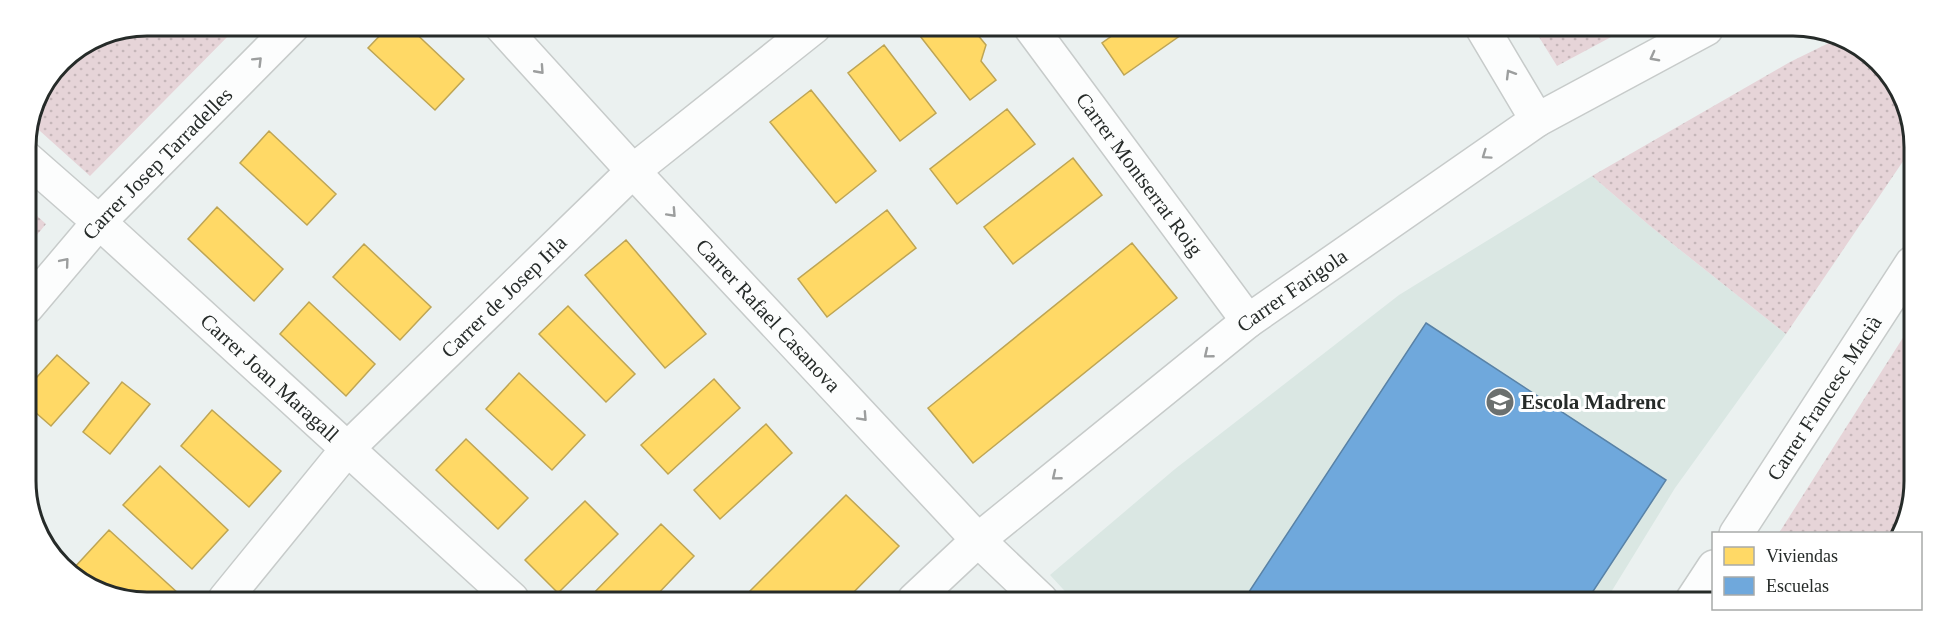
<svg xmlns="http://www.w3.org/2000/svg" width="1940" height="628" font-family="Georgia,serif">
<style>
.built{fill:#dae7e3}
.grass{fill:url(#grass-dots)}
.homes{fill:#ffd966;stroke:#bea554;stroke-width:1.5}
.schools{fill:#6fa8dc;stroke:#5982a6;stroke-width:1.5}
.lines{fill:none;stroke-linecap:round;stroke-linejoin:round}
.pedestrian-casing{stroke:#c7cbca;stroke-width:36}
.minor-casing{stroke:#c7cbca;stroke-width:36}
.pedestrian{stroke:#fcfdfd;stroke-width:33}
.minor{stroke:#fcfdfd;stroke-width:33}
.oneway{stroke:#9c9e9e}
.labels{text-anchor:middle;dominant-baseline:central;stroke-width:6;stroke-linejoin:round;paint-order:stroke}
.street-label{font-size:21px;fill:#262b29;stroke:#fff}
.poi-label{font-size:21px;font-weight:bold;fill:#262b29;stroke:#fff;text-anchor:start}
.rim{fill:none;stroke:#262b29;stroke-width:3}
</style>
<defs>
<pattern id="grass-dots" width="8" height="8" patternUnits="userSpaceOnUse" patternTransform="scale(1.5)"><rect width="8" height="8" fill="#e6d4d8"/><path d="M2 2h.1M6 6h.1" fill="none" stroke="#c5b6b9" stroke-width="1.8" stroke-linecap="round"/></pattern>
</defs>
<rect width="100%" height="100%" fill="#ebf1f0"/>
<!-- built -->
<path class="built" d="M1592,176L1650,226L1786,334L1675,488L1605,602L1074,601L1050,575L1175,469L1399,295Z"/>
<!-- grass -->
<path class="grass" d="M147,26H238L90,176L30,122L38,94L61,61L101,35Z
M1534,29H1626L1557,66Z
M1839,38L1884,67L1912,124V148L1786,334L1650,226L1592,176L1790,62Z
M26,206L46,224L26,248Z
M1911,325L1910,513L1896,533H1779Z"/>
<!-- homes -->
<path class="homes" d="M389,26H408L464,79L435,110L368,48Z
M913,27L972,28L986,45L981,61L996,80L970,100Z
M1123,28H1191L1124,75L1102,43Z
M884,45L936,113L900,141L848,73Z
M811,90L876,171L836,203L770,122Z
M1007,109L1035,144L957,204L930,169Z
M269,131L336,194L307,225L240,163Z
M1073,158L1102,195L1013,264L984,227Z
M217,207L283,269L254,301L188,239Z
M887,210L916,248L827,317L798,279Z
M626,240L706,334L665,368L585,275Z
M1132,243L1177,298L973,463L928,408Z
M364,244L431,307L400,340L333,277Z
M309,302L375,364L346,396L280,334Z
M568,306L635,374L606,402L539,334Z
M57,355L89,383L51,426L27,405V388Z
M519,373L585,435L552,470L486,409Z
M714,379L740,408L668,474L641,445Z
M122,382L150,404L110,454L83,432Z
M212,410L281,471L249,507L181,446Z
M766,424L792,453L720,519L694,490Z
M466,439L528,498L498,529L436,470Z
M160,466L228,530L192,569L123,505Z
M846,495L899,546L846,600H741Z
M585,501L618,534L558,593L525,560Z
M661,524L694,556L652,600L588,599Z
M109,530L179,594L175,598H115L83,578L73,569Z"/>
<!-- schools -->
<path class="schools" d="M1426,323L1666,480L1586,602L1243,601Z"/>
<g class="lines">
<!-- pedestrian casing -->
<g class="pedestrian-casing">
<g id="pedestrian">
<path id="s1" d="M1031,28L1248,321"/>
<path id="s2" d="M26,158L99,222L512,599"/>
<path d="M978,540L1041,600"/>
<path id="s3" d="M225,599L348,448L633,171L814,27"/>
</g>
</g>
<!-- minor casing -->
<g class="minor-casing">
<g id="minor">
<path id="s4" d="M501,26L633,171L978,540"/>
<path d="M1483,29L1537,120"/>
<path id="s5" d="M27,307L99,222L293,26"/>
<path id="s6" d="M1736,534L1912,263"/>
<path id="s7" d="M914,600L978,540L1248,321L1537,120L1706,29"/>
<path d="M1691,602L1714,567"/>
</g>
</g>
<!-- pedestrian -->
<use href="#pedestrian" class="pedestrian"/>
<!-- minor -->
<use href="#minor" class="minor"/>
</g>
<!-- one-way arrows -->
<defs><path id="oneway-chevron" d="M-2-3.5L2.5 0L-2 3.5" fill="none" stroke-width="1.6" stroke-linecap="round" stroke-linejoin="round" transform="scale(1.5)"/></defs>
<g class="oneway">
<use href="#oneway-chevron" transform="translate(1654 57) rotate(152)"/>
<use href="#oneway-chevron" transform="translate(258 61) rotate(-45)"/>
<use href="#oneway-chevron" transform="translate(540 70) rotate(48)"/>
<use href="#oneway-chevron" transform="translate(1510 74) rotate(-121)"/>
<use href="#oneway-chevron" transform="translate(1486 155) rotate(145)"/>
<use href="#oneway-chevron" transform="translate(672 213) rotate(47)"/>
<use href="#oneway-chevron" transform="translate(65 262) rotate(-50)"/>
<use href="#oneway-chevron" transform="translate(1208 354) rotate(141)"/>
<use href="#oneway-chevron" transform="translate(863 417) rotate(47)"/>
<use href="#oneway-chevron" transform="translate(1056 476) rotate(141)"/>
</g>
<!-- icons -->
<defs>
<g id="school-disc" transform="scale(1.5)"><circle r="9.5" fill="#6b706f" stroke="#fff"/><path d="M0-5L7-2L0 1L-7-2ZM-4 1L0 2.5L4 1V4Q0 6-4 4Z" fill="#fff"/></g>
</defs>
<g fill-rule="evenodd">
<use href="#school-disc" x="1500" y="402"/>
</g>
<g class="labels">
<!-- street labels -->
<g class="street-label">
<text stroke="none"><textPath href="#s5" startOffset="194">Carrer Josep Tarradelles</textPath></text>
<text stroke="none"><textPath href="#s1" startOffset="182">Carrer Montserrat Roig</textPath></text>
<text stroke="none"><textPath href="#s7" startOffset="489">Carrer Farigola</textPath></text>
<text stroke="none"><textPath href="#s3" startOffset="412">Carrer de Josep Irla</textPath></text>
<text stroke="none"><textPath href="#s4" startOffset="394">Carrer Rafael Casanova</textPath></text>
<text stroke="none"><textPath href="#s2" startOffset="328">Carrer Joan Maragall</textPath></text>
<text stroke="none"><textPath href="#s6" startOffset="162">Carrer Francesc Macià</textPath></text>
</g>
<!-- poi labels -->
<g class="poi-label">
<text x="1521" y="402">Escola Madrenc</text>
</g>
</g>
<!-- crop -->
<path d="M0 0H1940V628H0ZM147 36H1793A111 111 0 0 1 1904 147V481A111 111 0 0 1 1793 592H147A111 111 0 0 1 36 481V147A111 111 0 0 1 147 36Z" fill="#fff" fill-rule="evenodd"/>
<path class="rim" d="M147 36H1793A111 111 0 0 1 1904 147V481A111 111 0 0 1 1793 592H147A111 111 0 0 1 36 481V147A111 111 0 0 1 147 36Z"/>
<!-- legend -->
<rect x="1712" y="532" width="210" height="78" fill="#ffffff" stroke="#a8aaa9" stroke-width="1.5"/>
<rect x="1724" y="547" width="30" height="18" fill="#ffd966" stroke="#a8aaa9" stroke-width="1.5"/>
<text x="1766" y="562" font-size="18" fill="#262b29">Viviendas</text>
<rect x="1724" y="577" width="30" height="18" fill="#6fa8dc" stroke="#a8aaa9" stroke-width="1.5"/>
<text x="1766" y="592" font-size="18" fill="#262b29">Escuelas</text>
</svg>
